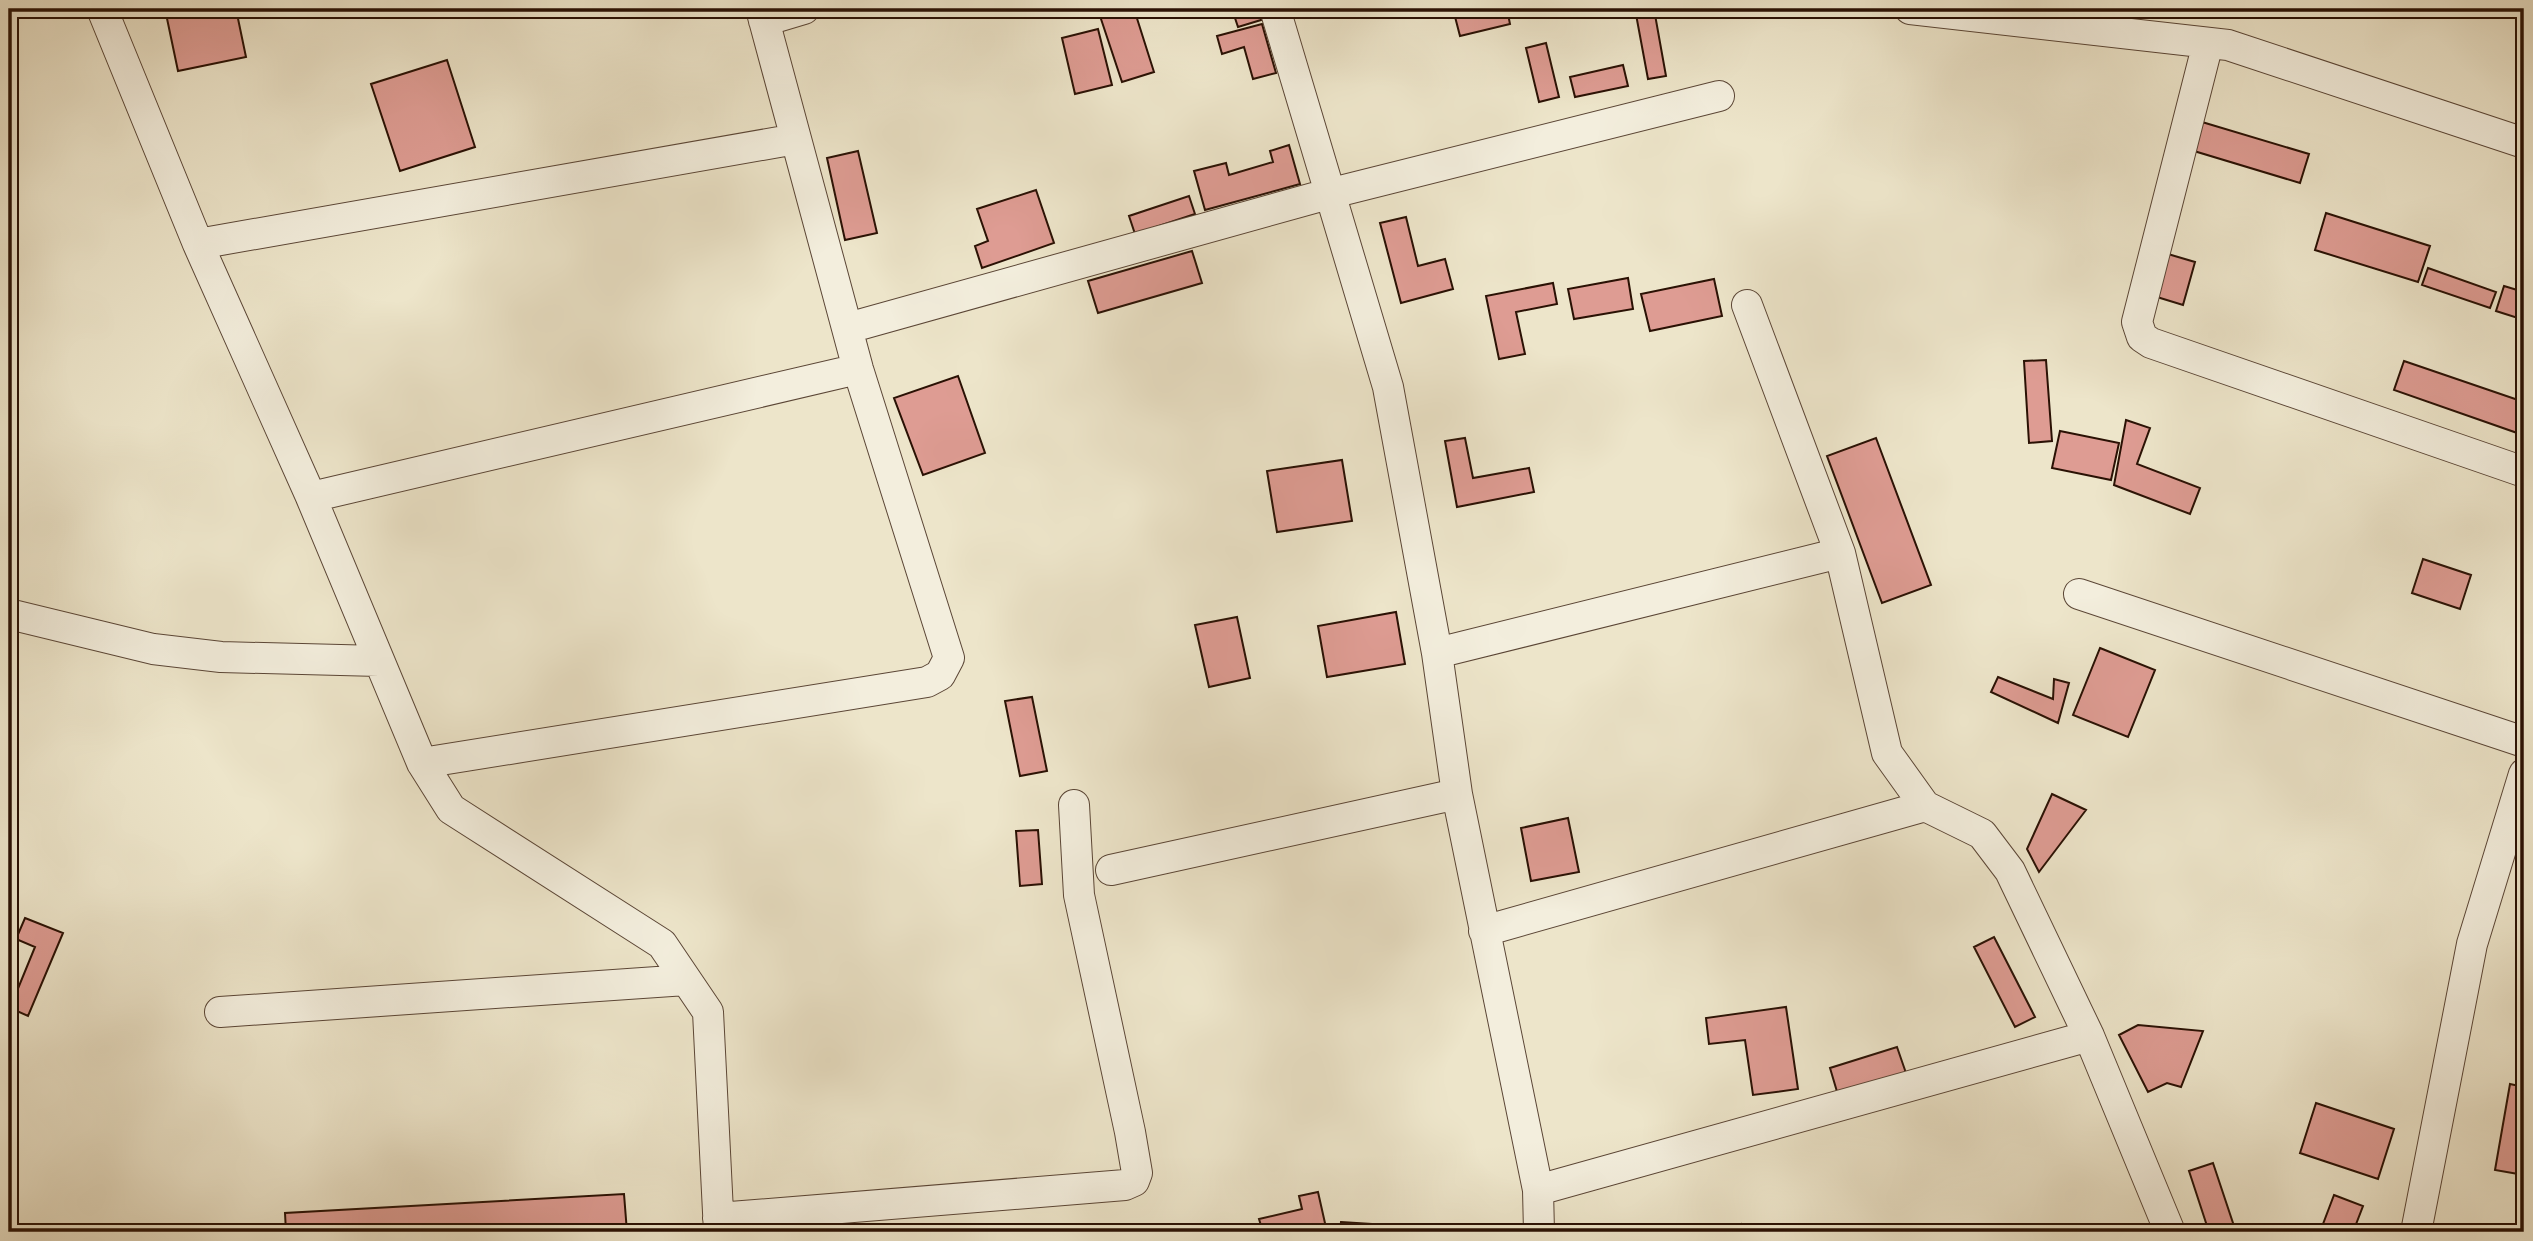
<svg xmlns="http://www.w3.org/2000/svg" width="2533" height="1241" font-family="Alegreya,serif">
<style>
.building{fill:#de9c93;stroke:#2a1104;stroke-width:2}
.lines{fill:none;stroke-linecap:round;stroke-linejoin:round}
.minor-casing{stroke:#5b4636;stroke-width:32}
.minor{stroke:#f3eedd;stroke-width:30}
</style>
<rect width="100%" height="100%" fill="#ede5ca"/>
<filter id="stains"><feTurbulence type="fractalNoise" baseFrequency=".00286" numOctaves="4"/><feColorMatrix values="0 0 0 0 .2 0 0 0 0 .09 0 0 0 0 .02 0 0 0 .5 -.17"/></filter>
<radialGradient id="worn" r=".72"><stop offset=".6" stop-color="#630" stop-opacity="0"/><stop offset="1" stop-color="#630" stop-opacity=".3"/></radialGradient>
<!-- building -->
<path class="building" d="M165,9H236L246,57L178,71Z
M1112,9H1134L1154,72L1122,82L1099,13Z
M1232,9H1258L1261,20L1238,27Z
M1453,9H1507L1510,24L1460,36Z
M1635,9H1654L1666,76L1648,79Z
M1262,24L1276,73L1253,79L1244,47L1222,54L1217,36Z
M1098,29L1112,85L1075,94L1062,38Z
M1546,43L1559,97L1539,102L1526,48Z
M447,60L475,147L400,171L371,84Z
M1623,65L1628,86L1575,97L1570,77Z
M2202,122L2309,154L2300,183L2194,151Z
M1289,145L1300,184L1205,210L1194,171L1226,163L1229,175L1273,162L1270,151Z
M858,151L877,233L845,240L827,158Z
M1036,190L1054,243L982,268L975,246L988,241L977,209Z
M1189,196L1195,214L1135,234L1129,216Z
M2326,213L2430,246L2418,282L2315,250Z
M1406,217L1418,266L1445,259L1453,289L1401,303L1380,223Z
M1192,251L1202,283L1098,313L1088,281Z
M2168,254L2195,262L2183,305L2157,297Z
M2428,268L2496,292L2490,308L2422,285Z
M1628,278L1633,309L1574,319L1568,289Z
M1714,279L1722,316L1650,331L1641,294Z
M1553,283L1557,304L1516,312L1525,354L1499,359L1486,296Z
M2504,286L2524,292V320L2496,311Z
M2046,360L2052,441L2029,443L2024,361Z
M2404,361L2524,402L2523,435L2394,390Z
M958,376L985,453L923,475L894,398Z
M2126,420L2150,428L2137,464L2200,488L2190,514L2114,485Z
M2060,431L2119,443L2111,480L2052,468Z
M1465,438L1473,478L1529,468L1534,492L1457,507L1445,441Z
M1876,438L1931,585L1882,603L1827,456Z
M1342,460L1352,521L1277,532L1267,471Z
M2423,559L2471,575L2460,609L2412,593Z
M1396,612L1405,664L1327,677L1318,626Z
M1237,617L1250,678L1209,687L1195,625Z
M2100,648L2155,670L2128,737L2073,715Z
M1998,677L2053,699L2054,679L2069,683L2058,723L1991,692Z
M1032,697L1047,771L1020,776L1005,701Z
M2052,794L2086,810L2039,872L2027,849Z
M1568,818L1579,872L1531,881L1521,828Z
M1038,830L1042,884L1020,886L1016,831Z
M25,918L63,933L28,1016L10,1008L35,947L16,939Z
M1994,937L2035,1017L2015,1027L1974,947Z
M1786,1007L1798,1089L1753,1095L1745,1040L1709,1044L1706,1018Z
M2138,1025L2203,1031L2181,1087L2167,1083L2148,1092L2119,1035Z
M1897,1047L1906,1073L1838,1095L1830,1068Z
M2510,1084L2524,1087V1175L2495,1170Z
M2316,1103L2394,1129L2378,1179L2300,1153Z
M2213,1163L2236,1232H2209L2189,1171Z
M1318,1192L1327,1232H1263L1259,1219L1302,1209L1299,1196Z
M624,1194L627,1232H286L285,1213Z
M2334,1195L2363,1206L2353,1232H2320Z
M1341,1222L1418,1227V1232H1340Z
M1741,1224L1743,1232H1719L1718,1230Z"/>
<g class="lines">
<!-- minor casing -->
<g class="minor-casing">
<path id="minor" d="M102,9L198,244L311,497L422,763L451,809L662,944L708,1012L719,1232
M1275,9L1388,387L1437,653L1457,794L1538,1190L1539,1232
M1910,9L2228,45L2524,143
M764,21L804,9
M2208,43L2137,322L2142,337L2151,343L2524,472
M198,244L796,139
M1747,305L1840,553L1887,753L1925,806L1982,834L2010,871L2089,1036L2170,1232
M848,328L1328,194L1719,96
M311,497L858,369
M2079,594L2524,742
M9,614L153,649L221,657L379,661
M1437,653L1840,553
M422,763L927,682L940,675L949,658L858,369L761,9
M1111,870L1457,794
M1484,931L1925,806
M220,1012L686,980
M1538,1190L2089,1036
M718,1218L1125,1185L1134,1181L1137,1173L1130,1132L1079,895L1074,805
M2416,1232L2472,944L2524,774"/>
</g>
<!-- minor -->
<use href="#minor" class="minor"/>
</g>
<!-- margin -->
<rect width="2533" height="1241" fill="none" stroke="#ede5ca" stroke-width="35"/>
<rect x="10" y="10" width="2512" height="1220" fill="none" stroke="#2a1104" stroke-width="3.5"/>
<rect x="18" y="18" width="2498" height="1206" fill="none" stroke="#2a1104" stroke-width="2"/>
<rect width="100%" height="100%" filter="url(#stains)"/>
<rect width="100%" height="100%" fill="url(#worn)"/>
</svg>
